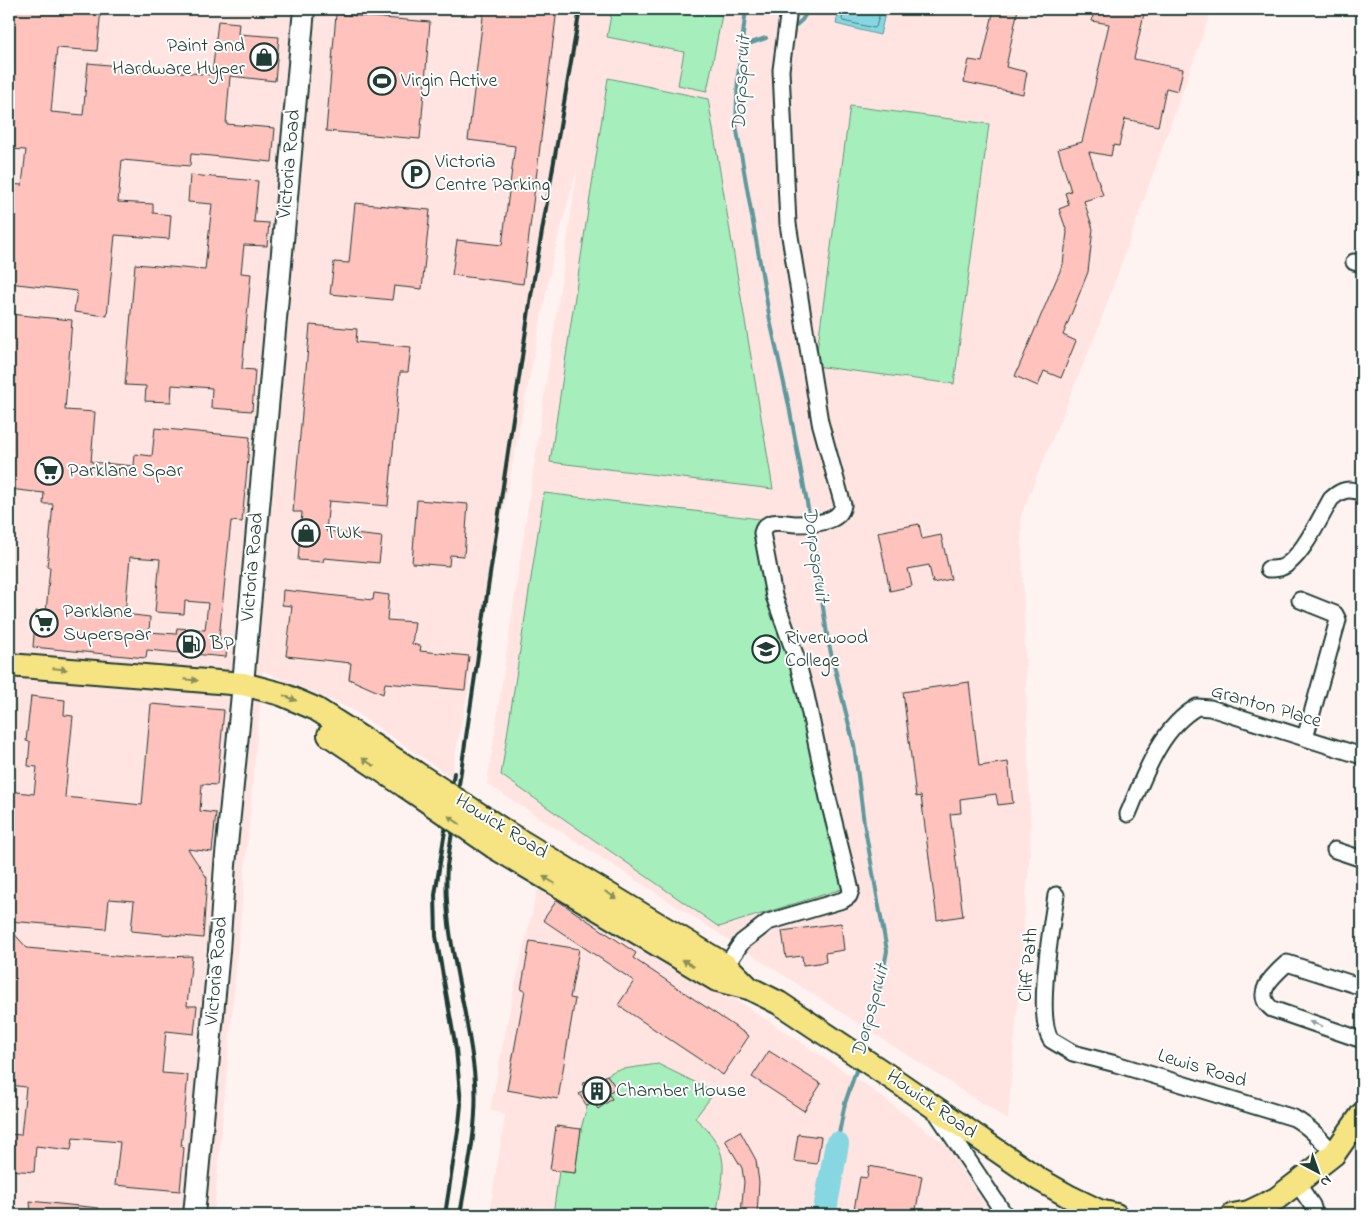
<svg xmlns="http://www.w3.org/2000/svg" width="1371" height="1224" font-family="'Indie Flower',sans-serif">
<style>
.built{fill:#ffe4e2}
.green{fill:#a6eebc;stroke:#629678}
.water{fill:#86d7e1;stroke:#5d999c}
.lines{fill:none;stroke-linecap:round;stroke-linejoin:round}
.shore{stroke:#487b79;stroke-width:1}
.stream{stroke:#5d999c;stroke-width:4}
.river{stroke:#86d7e1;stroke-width:24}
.building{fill:#ffc2bd;stroke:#1f3d34;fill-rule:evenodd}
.minor-casing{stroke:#1f3d34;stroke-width:19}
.secondary-casing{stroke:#1f3d34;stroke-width:24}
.primary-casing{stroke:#1f3d34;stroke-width:26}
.minor{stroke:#fff;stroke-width:15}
.secondary{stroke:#fff;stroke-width:20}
.primary{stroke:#f6e381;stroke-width:22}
.rail{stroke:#1f3d34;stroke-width:4}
.primary-bridge-casing{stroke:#1f3d34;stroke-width:26;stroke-linecap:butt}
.primary-bridge{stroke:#f6e381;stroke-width:22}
.oneway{fill:#8a905a}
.oneway2{fill:#8f9e9a}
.labels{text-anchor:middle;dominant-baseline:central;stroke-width:4;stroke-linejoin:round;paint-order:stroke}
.poi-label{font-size:20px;fill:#1f3d34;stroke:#fff;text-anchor:start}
.street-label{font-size:20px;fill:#1f3d34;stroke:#fff}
.water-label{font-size:21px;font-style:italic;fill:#39645f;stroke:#fff}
</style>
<rect width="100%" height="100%" fill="#fff3f2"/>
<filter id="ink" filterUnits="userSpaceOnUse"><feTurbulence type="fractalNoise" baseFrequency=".02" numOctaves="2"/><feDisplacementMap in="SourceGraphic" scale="10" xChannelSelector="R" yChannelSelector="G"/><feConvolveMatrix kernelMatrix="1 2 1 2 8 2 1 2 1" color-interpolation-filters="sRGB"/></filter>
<g filter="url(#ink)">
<!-- built -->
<path class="built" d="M9,9H1212L1098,329L1021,515L1031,840L1008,1120L487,784L578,166L553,258L451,777L351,709L263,671L214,1215H9Z
M570,889L874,1091L945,1144L992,1215H489L505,1115L490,1110L513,993L537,891Z"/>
<!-- green -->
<path class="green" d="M612,9H691L722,15L707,91L678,85L684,52L607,37Z
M608,78L708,99L773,489L550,462Z
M850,106L989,124L954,384L815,366Z
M544,493L760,519L845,888L719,927L501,775Z
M658,1064L715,1092L695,1118C733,1151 724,1171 716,1215H553L559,1171L575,1173L581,1129L587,1106L594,1102L598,1108L612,1099L608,1093L616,1088L607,1075L616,1070Z"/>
<!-- water -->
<path class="water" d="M839,9H886L880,35L836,24Z"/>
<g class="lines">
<!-- shore -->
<path class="shore" d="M844,9L842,19L843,21L874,28L876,27L881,9"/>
<!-- stream -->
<path class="stream" d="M746,9L738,76L736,125L770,320L789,406L810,519
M794,27L802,20L809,9
M742,46L766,38
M811,526L828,641L854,745L864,823L887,951L875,1013L862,1051
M837,1144L845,1103L858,1065"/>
<!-- river -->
<path class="river" d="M824,1215L837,1144"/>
</g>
<!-- building -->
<path class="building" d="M9,9H101L97,51L57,48L51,112L83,115L88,63L212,75L218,21L239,23L238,34L279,37L275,81L230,76L226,124L275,128L272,162L191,154L190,166L122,160L118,202L153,204V213L171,215L169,239L115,235L107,316L74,312L77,291L9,283V184L22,185L26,150L9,149Z
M484,9H557L523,284L452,275L457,240L502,245L515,146L468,140Z
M994,9H1018L1006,67L1027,72L1023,94L964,82L969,60L982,62Z
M1094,9H1145L1134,59L1183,69L1178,91L1166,88L1158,126L1125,119L1119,146L1113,145L1111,156L1089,152L1103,195L1084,201L1093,229L1088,272L1063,335L1076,341L1061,378L1044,371L1038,386L1015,376L1063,264L1067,232L1059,209L1069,205L1065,193L1071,191L1058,149L1082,142L1109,24L1092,21Z
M336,14L430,22L420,139L326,131Z
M190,175L258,181L254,222L269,223L267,246L244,245L241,273L251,274L242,369L255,370L252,411L211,408L212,388L172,385L171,402L145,401L146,386L125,385L135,264L205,270L212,204L188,202Z
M355,203L430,210L422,289L394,286L392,300L330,294L334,262L349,263Z
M9,314L72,320L65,410L95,412L91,462L134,466L135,454L152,456L155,428L250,437L242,522L231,521L219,638L228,639L226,657L147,650L146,658L33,647L36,611L46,613L50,567H47L53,504H43L44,493L9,489ZM130,557L160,559L155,612L184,614L185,601L208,603L205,630L177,628L176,634L149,632L150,617L125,614Z
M310,325L357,329L356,342L411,347L408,372H400L388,506L329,501L326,531L382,537L379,563L324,558L323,562L298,560L302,512H293Z
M417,500L468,504L464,556L450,555L449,566L412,563Z
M919,524L922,539L941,535L951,579L933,583L929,565L908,569L912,586L890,591L878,532Z
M283,590L373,600L374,593L389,595L387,620L415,622L412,644L421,646L420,651L469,656L465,690L385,683L383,694L349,679L351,663L286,656L292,606L282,605Z
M969,682L979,766L1008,762L1013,803L998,805L996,794L960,799L961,813L950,814L963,916L937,920L921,796L916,797L903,692Z
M31,696L65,700L64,715L73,716L65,797L142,805L151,704L224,710L217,785L202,784L200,811L216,813L212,852L188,849L207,878L203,938L131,931L134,901L109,899L106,929L9,921V791L34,794L37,767L28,766L30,742L26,741Z
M557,900L636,953L633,958L749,1036L723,1075L618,1005L634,981L543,920Z
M841,923L844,950L825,953L826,962L803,965L802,956L786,958L782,931Z
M9,928L27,948L136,958L192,956L187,1006H197L194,1034L166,1031L162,1073L188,1075L181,1147L184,1148L180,1191L115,1185L120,1142L73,1138L71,1150L36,1146L34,1172L9,1170V1134L21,1135L26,1087L9,1085Z
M530,941L579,949L570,998L575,999L558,1099L507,1090L525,990H521Z
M769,1051L821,1084L804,1111L752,1077Z
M596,1075L599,1080L607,1075L616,1088L608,1093L612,1099L598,1109L594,1102L587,1106L579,1094L586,1090L582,1084Z
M556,1126L581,1129L575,1173L550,1170Z
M740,1131L756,1160L759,1182L757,1215L741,1213L744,1182L742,1168L725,1140Z
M798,1134L821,1137L817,1164L794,1161Z
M869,1166L922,1176L915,1215H853L860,1177L867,1178Z
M30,1201L99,1208V1215H31Z"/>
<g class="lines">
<!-- minor casing -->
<g class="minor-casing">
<path id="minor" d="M1354,262L1362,264
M1268,569C1272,569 1276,569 1280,568C1300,562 1321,516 1331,499C1342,489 1349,488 1362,493
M1300,600L1335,614L1338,620L1305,738
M1128,814C1144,777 1159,729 1197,707L1210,708L1362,756
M1335,850L1362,859
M1056,895C1052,924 1035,1017 1051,1040L1073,1053L1116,1064L1294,1118C1310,1127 1322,1140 1334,1154
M721,973L742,942L768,922L843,900L849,896L851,890L828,798L806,695L796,657L774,596L762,533C763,529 765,526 769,524C777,520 788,524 796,524C811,524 840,524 843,505L820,422L788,224L781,70L789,9
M1362,987L1287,963C1274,975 1252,993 1272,1009L1362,1040
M938,1115L1005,1215
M1297,1183L1312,1205L1315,1215"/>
</g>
<!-- secondary casing -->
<g class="secondary-casing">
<path id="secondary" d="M194,1215L219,951L225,865L243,684L304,9"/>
</g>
<!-- primary casing -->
<g class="primary-casing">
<path id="primary" d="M9,665L243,684L281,694L316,709L413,771
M329,735L405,786
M509,834L727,966L749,988
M494,847L717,980L749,988L779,1003L896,1081L1040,1180L1070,1197L1099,1211L1116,1215
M1233,1215L1249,1212L1276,1199L1297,1183L1334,1154L1362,1114"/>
</g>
<!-- minor -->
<use href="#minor" class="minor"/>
<!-- secondary -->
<use href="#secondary" class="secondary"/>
<!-- primary -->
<use href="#primary" class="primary"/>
<!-- rail -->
<path class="rail" d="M445,1215L459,1124L461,1104L456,1049L436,936L435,895L454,773
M460,1215C467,1172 478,1127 475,1082C470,1010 442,939 447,866L531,296L580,9"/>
<!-- primary-bridge casing -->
<g class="primary-bridge-casing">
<path id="primary-bridge" d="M413,771L509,834
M405,786L494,847"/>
</g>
<!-- primary-bridge -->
<use href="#primary-bridge" class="primary-bridge"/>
</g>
<!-- one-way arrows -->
<defs><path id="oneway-solid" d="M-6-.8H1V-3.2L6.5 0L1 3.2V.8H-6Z" transform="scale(1.25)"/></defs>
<g class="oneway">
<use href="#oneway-solid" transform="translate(60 669) rotate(5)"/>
<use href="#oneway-solid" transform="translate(191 680) rotate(5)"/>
<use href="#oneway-solid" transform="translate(290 698) rotate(23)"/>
<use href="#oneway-solid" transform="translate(368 762) rotate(-146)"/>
<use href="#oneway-solid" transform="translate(454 820) rotate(-146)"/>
<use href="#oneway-solid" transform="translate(549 880) rotate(-149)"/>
<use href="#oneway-solid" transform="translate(611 895) rotate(31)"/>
<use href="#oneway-solid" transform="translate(688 963) rotate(-149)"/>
</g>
<use class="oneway2" href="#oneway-solid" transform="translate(1316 1024) rotate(-161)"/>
</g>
<!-- icons -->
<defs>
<g id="shop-ring" transform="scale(1.4375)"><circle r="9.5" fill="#fff" stroke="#1f3d34" stroke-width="1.5"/><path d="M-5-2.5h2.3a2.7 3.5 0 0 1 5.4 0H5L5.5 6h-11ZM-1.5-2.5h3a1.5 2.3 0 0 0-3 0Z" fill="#1f3d34"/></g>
<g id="stadium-ring" transform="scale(1.4375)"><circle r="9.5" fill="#fff" stroke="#1f3d34" stroke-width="1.5"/><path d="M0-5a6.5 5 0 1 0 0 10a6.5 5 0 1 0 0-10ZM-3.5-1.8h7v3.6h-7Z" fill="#1f3d34"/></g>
<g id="parking-ring" transform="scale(1.4375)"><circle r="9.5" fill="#fff" stroke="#1f3d34" stroke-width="1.5"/><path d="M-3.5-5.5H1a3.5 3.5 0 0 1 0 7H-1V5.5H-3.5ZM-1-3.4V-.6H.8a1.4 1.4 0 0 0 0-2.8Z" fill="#1f3d34"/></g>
<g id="supermarket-ring" transform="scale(1.4375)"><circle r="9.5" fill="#fff" stroke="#1f3d34" stroke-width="1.5"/><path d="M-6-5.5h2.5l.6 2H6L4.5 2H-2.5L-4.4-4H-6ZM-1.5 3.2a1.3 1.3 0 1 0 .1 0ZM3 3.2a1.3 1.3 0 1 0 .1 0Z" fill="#1f3d34"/></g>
<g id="fuel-ring" transform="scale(1.4375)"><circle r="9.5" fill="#fff" stroke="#1f3d34" stroke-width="1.5"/><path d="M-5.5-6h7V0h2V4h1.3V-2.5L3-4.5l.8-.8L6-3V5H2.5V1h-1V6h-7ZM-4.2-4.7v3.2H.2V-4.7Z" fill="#1f3d34"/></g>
<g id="school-ring" transform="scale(1.4375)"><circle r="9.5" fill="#fff" stroke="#1f3d34" stroke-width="1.5"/><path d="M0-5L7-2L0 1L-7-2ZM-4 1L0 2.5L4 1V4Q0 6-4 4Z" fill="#1f3d34"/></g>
<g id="building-ring" transform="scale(1.4375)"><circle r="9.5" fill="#fff" stroke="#1f3d34" stroke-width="1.5"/><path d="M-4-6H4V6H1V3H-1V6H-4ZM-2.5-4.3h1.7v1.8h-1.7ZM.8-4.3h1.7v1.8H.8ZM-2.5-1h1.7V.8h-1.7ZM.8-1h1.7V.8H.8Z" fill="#1f3d34"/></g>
</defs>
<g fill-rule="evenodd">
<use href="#shop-ring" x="264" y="57"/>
<use href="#stadium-ring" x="382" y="81"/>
<use href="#parking-ring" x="416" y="174"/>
<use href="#supermarket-ring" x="49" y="471"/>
<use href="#shop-ring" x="306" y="533"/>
<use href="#supermarket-ring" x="44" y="623"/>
<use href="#fuel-ring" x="191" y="644"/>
<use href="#school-ring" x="766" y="649"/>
<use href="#building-ring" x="597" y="1091"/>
</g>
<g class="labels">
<!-- poi labels -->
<g class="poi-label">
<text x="245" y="46" text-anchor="end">Paint and<tspan x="245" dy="23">Hardware Hyper</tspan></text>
<text x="401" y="81">Virgin Active</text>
<text x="435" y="162">Victoria<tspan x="435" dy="23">Centre Parking</tspan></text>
<text x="68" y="471">Parklane Spar</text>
<text x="325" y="533">TWK</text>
<text x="63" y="612">Parklane<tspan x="63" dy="23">Superspar</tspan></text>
<text x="785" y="638">Riverwood<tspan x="785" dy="23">College</tspan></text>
<text x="210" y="644">BP</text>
<text x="616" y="1091">Chamber House</text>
</g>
<!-- street labels -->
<g class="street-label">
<text transform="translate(290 164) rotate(-85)">Victoria Road</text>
<text transform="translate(253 567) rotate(-85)">Victoria Road</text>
<text transform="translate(1266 707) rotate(16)">Granton Place</text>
<text transform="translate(501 827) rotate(32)">Howick Road</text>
<text transform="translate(1029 965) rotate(-85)">Cliff Path</text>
<text transform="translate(217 971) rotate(-85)">Victoria Road</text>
<text transform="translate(1202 1069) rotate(17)">Lewis Road</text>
<text transform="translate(931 1105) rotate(35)">Howick Road</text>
</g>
<!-- water labels -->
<g class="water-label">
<text transform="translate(742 83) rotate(-87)">Dorpspruit</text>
<text transform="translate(815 555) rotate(82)">Dorpspruit</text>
<text transform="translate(871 1011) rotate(-75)">Dorpspruit</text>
</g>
</g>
<!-- margin -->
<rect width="1371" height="1224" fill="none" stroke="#fff" stroke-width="30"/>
<rect x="15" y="15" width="1341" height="1194" fill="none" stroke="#1f3d34" stroke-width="2" filter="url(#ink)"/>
<!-- north arrow -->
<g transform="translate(1318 1172) rotate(139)" stroke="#ffffff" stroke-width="4" paint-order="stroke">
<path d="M0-4L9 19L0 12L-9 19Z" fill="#1f3d34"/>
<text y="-8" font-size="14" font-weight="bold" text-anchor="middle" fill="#1f3d34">N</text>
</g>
</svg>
